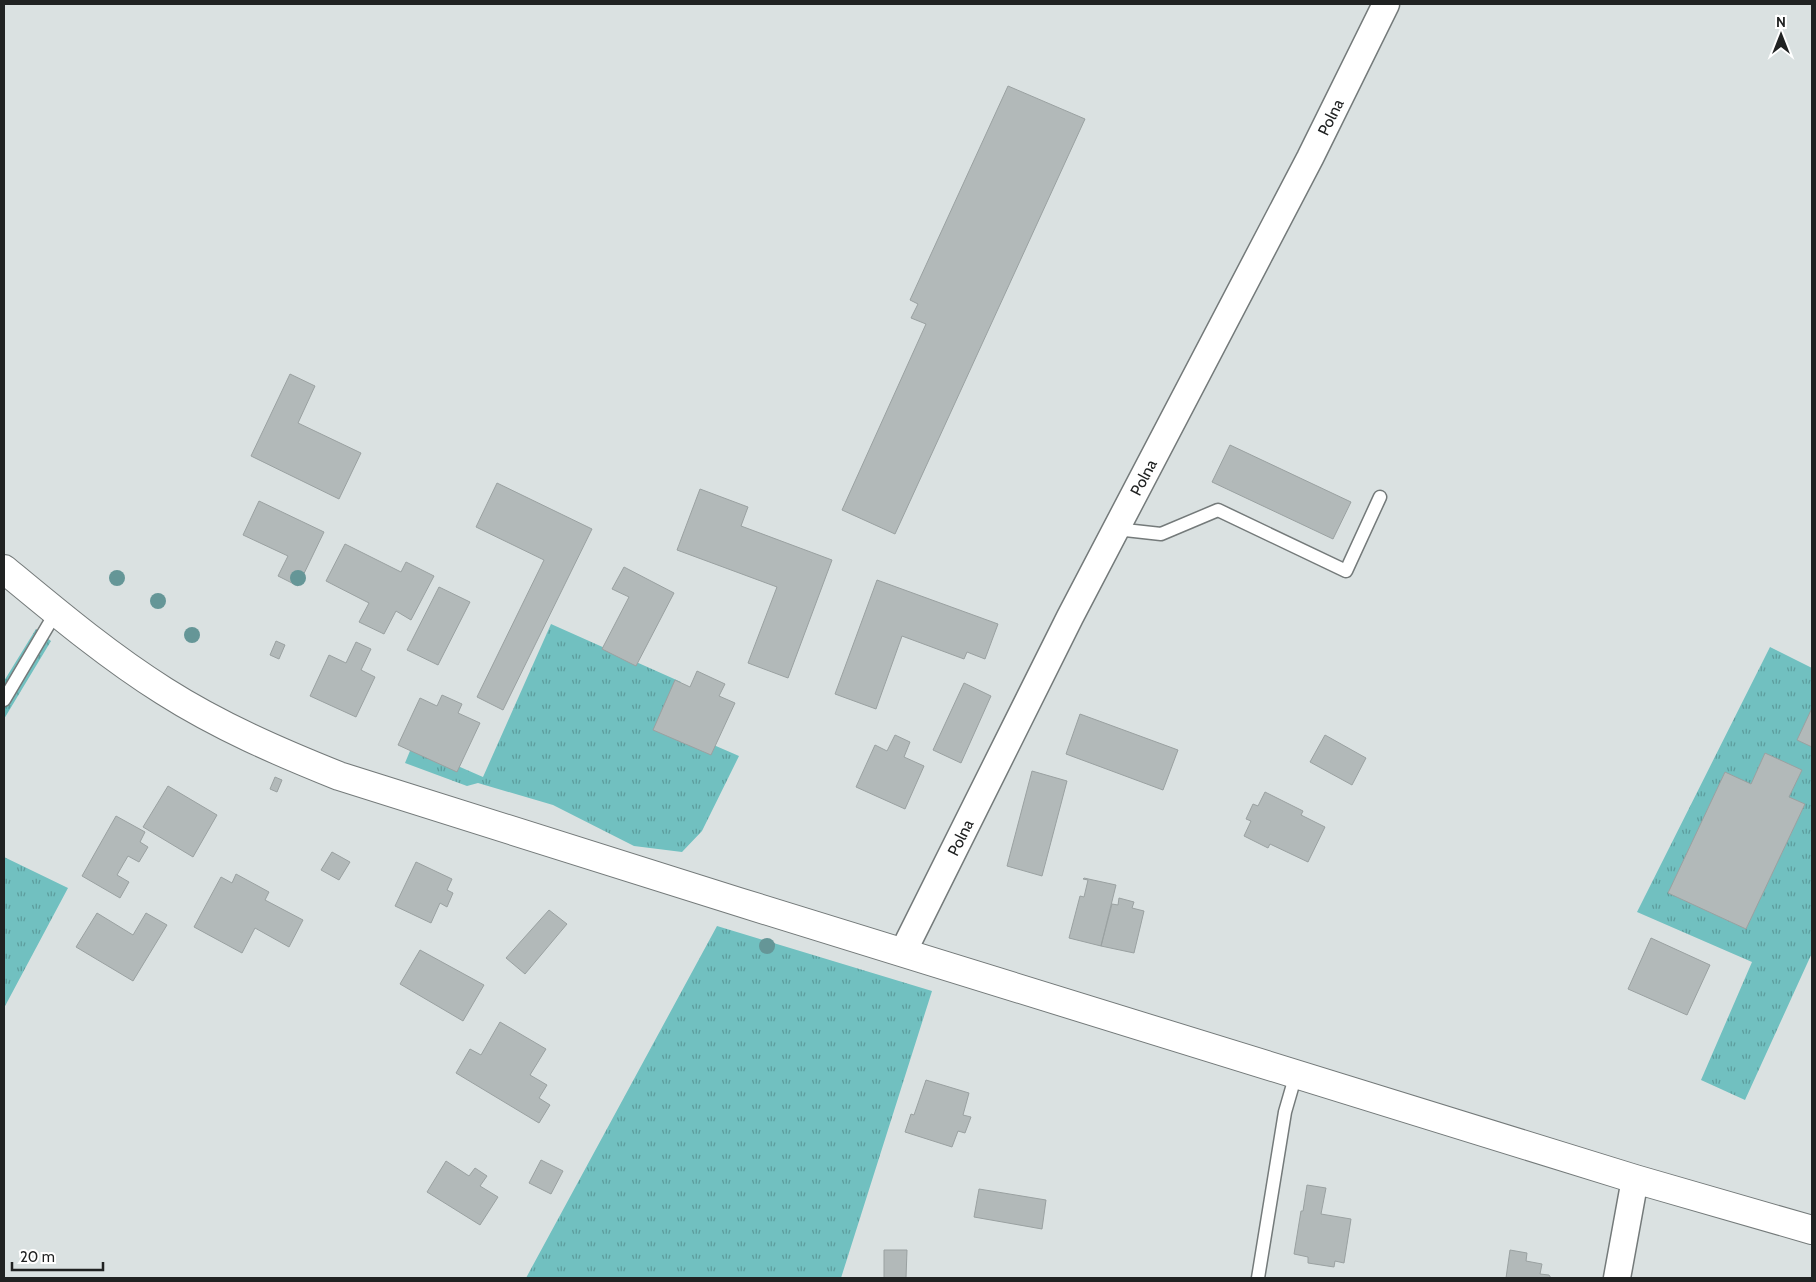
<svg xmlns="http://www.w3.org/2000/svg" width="1816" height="1282" font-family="Cabin,sans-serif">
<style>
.grass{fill:url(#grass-tufts)}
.building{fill:#b2b9b9;stroke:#9aa1a1}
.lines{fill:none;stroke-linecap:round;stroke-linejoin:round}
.lane-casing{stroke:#747a7a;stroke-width:15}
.street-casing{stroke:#747a7a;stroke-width:29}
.secondary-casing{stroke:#747a7a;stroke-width:30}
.lane{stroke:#fff;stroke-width:12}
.street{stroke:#fff;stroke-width:26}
.secondary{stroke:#fff;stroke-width:28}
.tree{fill:#659697}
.labels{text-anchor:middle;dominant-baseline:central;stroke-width:4;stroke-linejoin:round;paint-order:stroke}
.street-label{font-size:16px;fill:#202222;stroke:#fff}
</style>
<defs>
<pattern id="grass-tufts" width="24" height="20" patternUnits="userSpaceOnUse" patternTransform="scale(1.25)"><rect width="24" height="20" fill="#71c0c0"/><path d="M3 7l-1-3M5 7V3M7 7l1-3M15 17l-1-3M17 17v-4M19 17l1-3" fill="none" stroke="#5c9c9c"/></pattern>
</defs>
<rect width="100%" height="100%" fill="#dae1e1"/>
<!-- grass -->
<path class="grass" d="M551,624L681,682L663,723L739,756L702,831L682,852L634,846L553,805L478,783L467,786L405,763L412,746L483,777Z
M36,629L51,641L4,719V681Z
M1770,647L1812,668V953L1745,1100L1701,1080L1752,962L1637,912Z
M4,857L68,888L4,1008Z
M717,926L932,991L841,1278H526Z"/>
<!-- building -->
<path class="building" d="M1008,86L1085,119L895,534L842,510L926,324L911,318L918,304L910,300Z
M290,374L315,386L298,423L361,453L339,499L251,456Z
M1230,445L1351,502L1333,539L1212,482Z
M497,483L592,529L503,710L477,697L544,560L476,527Z
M700,489L748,507L741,526L832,560L788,678L748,663L777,587L677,550Z
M259,501L324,532L298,586L278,576L288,556L243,535Z
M345,544L401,572L406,562L434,576L411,620L396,611L384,634L359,622L369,603L326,581Z
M624,567L674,593L636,666L602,649L629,597L612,589Z
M877,580L998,624L985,659L967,652L964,659L902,636L876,709L835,694Z
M439,587L470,602L438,665L407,650Z
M276,641L285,645L279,659L270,655Z
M356,642L371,649L361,670L375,677L356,717L310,696L329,655L346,663Z
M697,671L725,684L719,696L735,703L711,755L653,730L675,680L690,687Z
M964,683L991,696L961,763L933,750Z
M442,695L462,704L458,713L480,723L457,772L398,745L420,698L437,706Z
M1812,708V747L1797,740Z
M1080,714L1178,750L1163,790L1066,754Z
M895,735L910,742L904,757L924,766L905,809L856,787L875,745L887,751Z
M1325,735L1366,758L1352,785L1310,762Z
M1765,753L1802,770L1789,797L1805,804L1746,929L1668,893L1725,772L1751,784Z
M1032,771L1067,781L1042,876L1007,866Z
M275,777L282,780L277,792L270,789Z
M168,786L217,815L193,857L143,827Z
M1265,792L1303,811L1301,815L1325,827L1308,862L1270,844L1268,848L1244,836L1251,821L1246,819L1253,804L1258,806Z
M116,816L145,832L140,842L148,847L139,862L128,856L117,875L129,882L120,898L82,876Z
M332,852L350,862L339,880L321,870Z
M416,862L452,879L447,890L453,893L447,907L440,903L431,923L395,906Z
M236,874L269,892L265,900L303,920L289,947L255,928L242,953L194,927L221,877L232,883Z
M1084,878L1116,885L1101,946L1069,938L1080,896L1084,897L1088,880L1083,879Z
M1119,898L1134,902L1132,908L1144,911L1134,953L1101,946L1112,904L1118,905Z
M549,910L567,924L525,974L506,958Z
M97,913L133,935L146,913L167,925L133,981L76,947Z
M1651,938L1710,965L1687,1015L1628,989Z
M420,950L484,985L463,1021L400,984Z
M500,1022L546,1049L530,1075L547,1085L539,1098L550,1105L539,1123L456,1073L470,1049L481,1055Z
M926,1080L969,1093L963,1115L971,1117L965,1133L958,1131L952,1147L905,1132L911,1114L914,1115Z
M541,1160L563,1171L551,1194L529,1183Z
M446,1161L469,1176L475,1168L487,1176L480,1186L498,1197L480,1225L427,1192Z
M1307,1185L1326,1188L1321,1214L1351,1219L1344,1263L1335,1261L1334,1267L1308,1263V1257L1294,1254L1301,1211H1303Z
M979,1189L1046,1200L1042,1229L974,1217Z
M884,1250H907L906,1278H884Z
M1510,1250L1527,1253L1526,1261L1542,1264L1540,1274L1549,1275L1551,1278H1506Z"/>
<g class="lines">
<!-- lane casing -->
<g class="lane-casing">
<path id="lane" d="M1116,529L1161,534L1218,510L1346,571L1380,497
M4,700L56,612
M1258,1278L1285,1112L1296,1074"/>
</g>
<!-- street casing -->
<g class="street-casing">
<g id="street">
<path id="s1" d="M903,952L1070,617L1310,158L1386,4"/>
<path d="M1617,1278L1635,1179"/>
</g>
</g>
<!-- secondary casing -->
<g class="secondary-casing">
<path id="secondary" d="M4,569C56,612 107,655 164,691C219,726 279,752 339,776L739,902L1635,1179L1812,1230"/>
</g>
<!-- lane -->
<use href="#lane" class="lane"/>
<!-- street -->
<use href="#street" class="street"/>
<!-- secondary -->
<use href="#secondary" class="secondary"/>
</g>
<!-- trees -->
<g class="tree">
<circle cx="117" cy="578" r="8"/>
<circle cx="298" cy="578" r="8"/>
<circle cx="158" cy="601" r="8"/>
<circle cx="192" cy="635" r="8"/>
<circle cx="767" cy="946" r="8"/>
</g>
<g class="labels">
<!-- street labels -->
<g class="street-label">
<text stroke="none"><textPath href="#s1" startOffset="938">Polna</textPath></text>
<text stroke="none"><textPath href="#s1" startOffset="532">Polna</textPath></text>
<text stroke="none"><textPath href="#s1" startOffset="128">Polna</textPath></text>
</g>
</g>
<!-- border -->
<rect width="1816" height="1282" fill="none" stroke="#202222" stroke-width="10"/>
<!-- north arrow -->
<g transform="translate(1781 35)" stroke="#ffffff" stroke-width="4" paint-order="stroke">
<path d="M0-4L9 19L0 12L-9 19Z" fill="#202222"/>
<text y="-8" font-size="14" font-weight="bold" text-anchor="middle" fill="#202222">N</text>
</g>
<!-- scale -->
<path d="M12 1262v8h91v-8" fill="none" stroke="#202222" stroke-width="2.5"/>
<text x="20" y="1262" font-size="15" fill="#202222" stroke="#ffffff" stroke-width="4" paint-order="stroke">20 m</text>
</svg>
